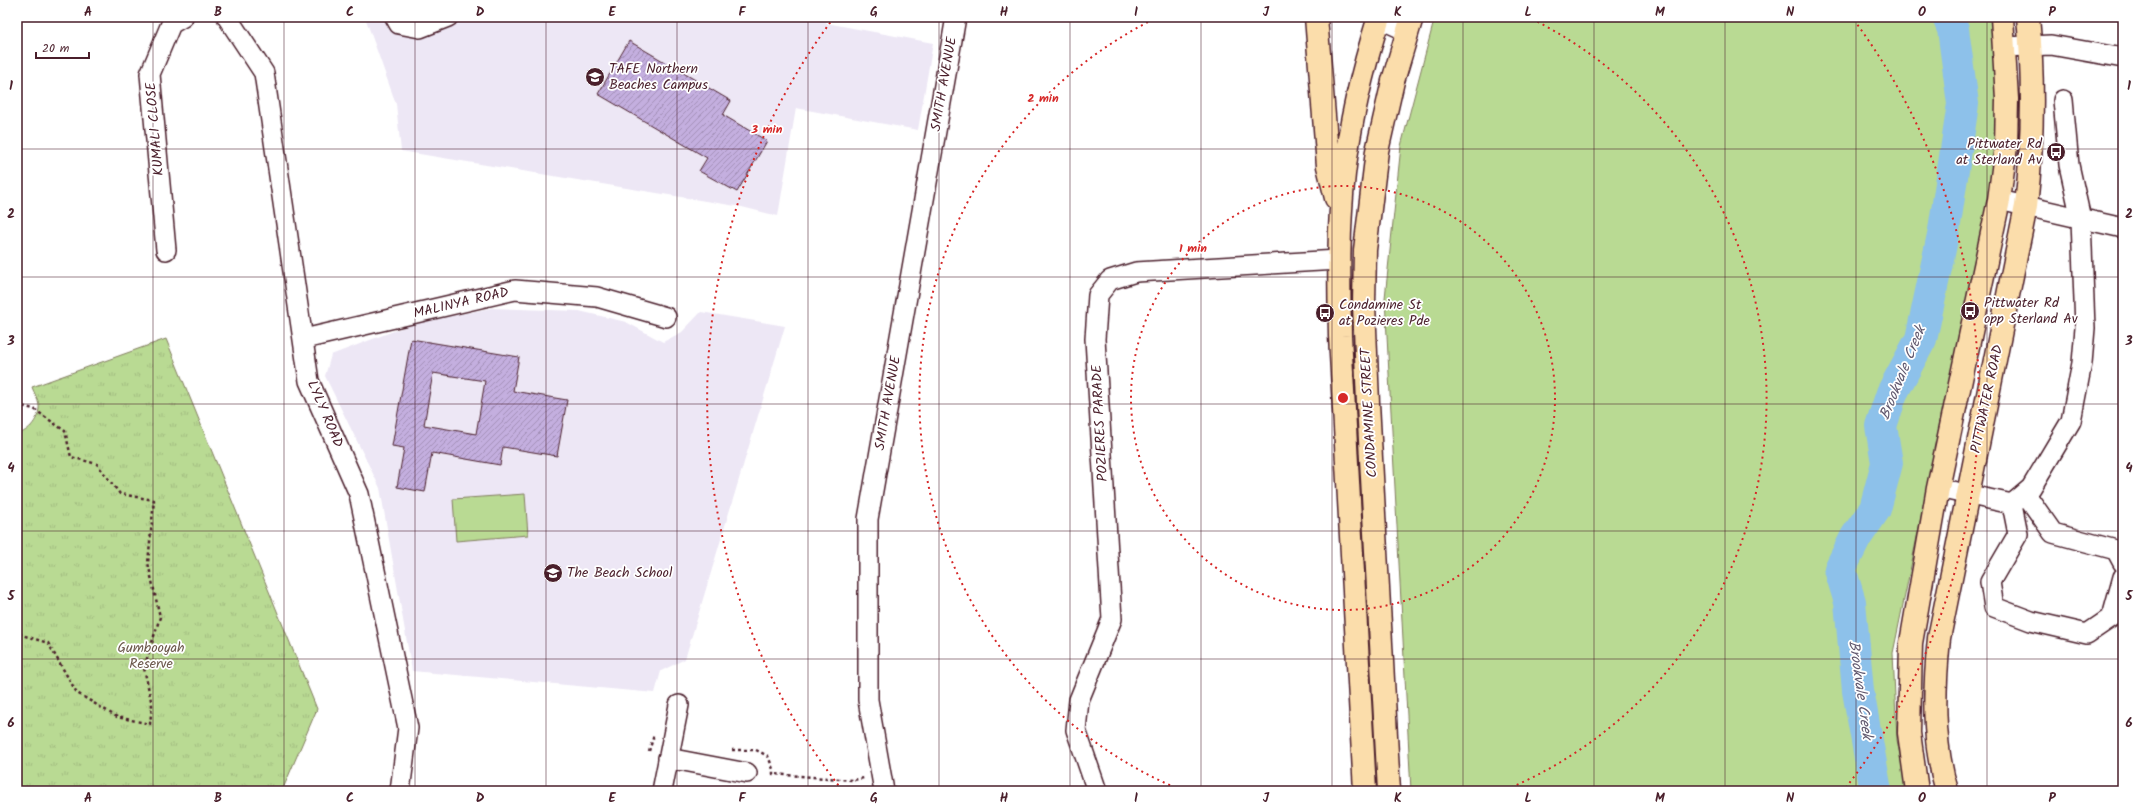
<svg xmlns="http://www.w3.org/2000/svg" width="2140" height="808" font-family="Kalam,sans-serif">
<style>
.built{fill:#ede7f5}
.green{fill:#b9da93;stroke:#827c5f}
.park{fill:url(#park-tufts);stroke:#827c5f}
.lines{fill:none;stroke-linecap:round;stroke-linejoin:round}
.river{stroke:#8dc1ea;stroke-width:32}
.building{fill:url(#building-hatch);stroke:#4a1f2b;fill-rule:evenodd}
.minor-casing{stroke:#4a1f2b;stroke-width:22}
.major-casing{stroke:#4a1f2b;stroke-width:25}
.highway-casing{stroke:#4a1f2b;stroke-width:25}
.path{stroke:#4a1f2b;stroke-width:2.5;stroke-dasharray:3 3;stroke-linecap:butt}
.minor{stroke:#fff;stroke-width:19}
.major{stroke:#fbddab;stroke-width:22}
.highway{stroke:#fbddab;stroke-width:22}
.grid{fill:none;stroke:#4a1f2b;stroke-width:1;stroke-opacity:0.55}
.ring{fill:none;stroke:#d62828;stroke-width:2;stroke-dasharray:2 4}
.labels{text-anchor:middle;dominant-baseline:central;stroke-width:3.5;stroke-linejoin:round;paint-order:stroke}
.poi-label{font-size:14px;fill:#4a1f2b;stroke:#fff;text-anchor:start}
.street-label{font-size:14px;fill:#4a1f2b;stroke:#fff}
.park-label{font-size:14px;fill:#6b574a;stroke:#fff}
.water-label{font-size:15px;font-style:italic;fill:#61586e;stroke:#fff}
.centre{fill:#d62828;stroke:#fff;stroke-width:2}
.ring-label{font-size:12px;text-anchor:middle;font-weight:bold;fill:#d62828;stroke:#fff;stroke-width:3.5;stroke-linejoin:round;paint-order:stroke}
.neatline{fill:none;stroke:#4a1f2b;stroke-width:1.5}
.grid-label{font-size:13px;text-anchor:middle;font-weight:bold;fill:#4a1f2b}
</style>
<defs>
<pattern id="park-tufts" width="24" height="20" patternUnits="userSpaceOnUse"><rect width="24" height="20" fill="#b9da93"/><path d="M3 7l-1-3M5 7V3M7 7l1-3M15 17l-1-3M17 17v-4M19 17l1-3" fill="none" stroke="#a1bb7f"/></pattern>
<pattern id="building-hatch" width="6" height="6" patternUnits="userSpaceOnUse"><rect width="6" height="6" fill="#c4afdf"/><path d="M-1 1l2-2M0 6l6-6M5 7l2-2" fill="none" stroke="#a18eb5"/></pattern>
</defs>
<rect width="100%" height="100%" fill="#fff"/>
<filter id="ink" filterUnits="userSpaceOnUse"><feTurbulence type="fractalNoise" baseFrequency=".025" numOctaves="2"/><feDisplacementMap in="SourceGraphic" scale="8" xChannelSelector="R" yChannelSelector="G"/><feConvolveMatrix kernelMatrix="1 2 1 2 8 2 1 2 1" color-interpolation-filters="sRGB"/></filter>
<g filter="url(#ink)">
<!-- built -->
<path class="built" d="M365,17H827L826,23L933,43L918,130L796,108L778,216L742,207L401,151L396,104Z
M491,308L579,311L626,322L663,342L682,332L701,312L785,326L685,659L661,671L655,693L412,671L380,488L325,376L331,355L412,324Z"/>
<!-- green -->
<path class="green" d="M1435,17H1991L1999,99L1993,192L1936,445L1893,653L1897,740L1907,791H1411L1385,298L1401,146Z
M525,494L528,535L456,541L453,499Z"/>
<!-- park -->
<path class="park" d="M166,339L317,709L282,791H17V434C29,432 40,418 39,405C38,399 34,393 32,387Z"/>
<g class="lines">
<!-- river -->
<path class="river" d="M1876,791L1858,691L1850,602L1840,569L1856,537L1875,509L1887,463L1881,426L1892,393L1921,339L1944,230L1963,104L1953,29L1948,17"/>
</g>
<!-- building -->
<path class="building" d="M629,41L731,101L723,115L767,141L737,192L699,171L707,158L598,94Z
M411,339L519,357L513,391L567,400L557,456L503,447L500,465L432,453L425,492L397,487L404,448L392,446ZM433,373L485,381L476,434L424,425Z"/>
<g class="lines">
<!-- minor casing -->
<g class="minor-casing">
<path id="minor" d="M227,17L264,73L309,381L359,494L408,728L400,791
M395,17L399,24L420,28L448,17
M1376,17L1407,31
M2005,47L2051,45L2123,58
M1999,200L2123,228
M166,250L150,74L171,24L183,17
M304,339L515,290L597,297L666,317
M1938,488L2012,504L2031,488L2071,421L2082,363L2085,328L2081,219L2069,165L2063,100
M2025,493L2053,533L2116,550L2123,563
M2012,504L2018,534L1990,582L1994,607L2031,621L2087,634L2112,617L2123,577
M668,758L747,773
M662,791L679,705
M884,791L868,700V519L956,17
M1097,791L1076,730L1079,700L1112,619L1095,339L1098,295L1110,280L1136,272L1338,260"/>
</g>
<!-- major casing -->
<g class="major-casing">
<path id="major" d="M1917,791L1909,733L1911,643L1938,488L1999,200L2006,146L2007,99L2002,17
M1947,791C1932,741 1934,690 1939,638L2026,206C2033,143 2034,80 2028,17"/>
</g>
<!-- highway casing -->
<g class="highway-casing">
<path id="highway" d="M1316,17L1328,166L1336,198
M1365,791L1340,336C1339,282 1338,228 1344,174C1350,121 1363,68 1379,17
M1389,791L1368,403L1364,304L1365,250L1377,151L1393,81L1412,17"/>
</g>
<!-- path -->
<path class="path" d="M17,405L34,409L65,431L71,457L97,464L120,494L154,500L148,563L160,617L144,668L152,705L150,724L117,717L77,693L48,643L22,635L17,632
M732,750H756L768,756L773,769V774L853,780L864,778
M649,751L654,735"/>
<!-- minor -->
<use href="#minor" class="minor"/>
<!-- major -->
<use href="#major" class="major"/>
<!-- highway -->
<use href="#highway" class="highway"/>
</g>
</g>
<!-- grid -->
<path class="grid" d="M153,17V791M284,17V791M415,17V791M546,17V791M677,17V791M808,17V791M939,17V791M1070,17V791M1201,17V791M1332,17V791M1463,17V791M1594,17V791M1725,17V791M1856,17V791M1987,17V791M17,149H2123M17,277H2123M17,404H2123M17,531H2123M17,659H2123"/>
<!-- distance rings -->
<g class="ring">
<circle cx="1343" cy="398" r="212"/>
<path d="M1181 790A424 424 0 0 1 1154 19M1532 19A424 424 0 0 1 1505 790"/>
<path d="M842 790A636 636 0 0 1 832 20M1854 20A636 636 0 0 1 1844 790"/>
</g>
<!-- icons -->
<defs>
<g id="university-disc" transform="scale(1)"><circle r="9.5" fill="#4a1f2b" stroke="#fff"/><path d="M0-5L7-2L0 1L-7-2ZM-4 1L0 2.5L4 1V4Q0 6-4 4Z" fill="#fff"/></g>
<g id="bus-disc" transform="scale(1)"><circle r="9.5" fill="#4a1f2b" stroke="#fff"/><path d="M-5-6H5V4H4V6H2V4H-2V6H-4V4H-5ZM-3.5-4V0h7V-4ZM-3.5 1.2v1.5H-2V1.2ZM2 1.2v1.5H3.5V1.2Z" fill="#fff"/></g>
<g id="school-disc" transform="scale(1)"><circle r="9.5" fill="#4a1f2b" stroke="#fff"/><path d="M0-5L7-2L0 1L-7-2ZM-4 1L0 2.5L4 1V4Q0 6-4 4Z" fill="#fff"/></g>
</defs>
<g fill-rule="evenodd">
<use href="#university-disc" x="595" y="77"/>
<use href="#bus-disc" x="2056" y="152"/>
<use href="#bus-disc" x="1970" y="311"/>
<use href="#bus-disc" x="1325" y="313"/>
<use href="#school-disc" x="553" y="573"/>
</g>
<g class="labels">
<!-- poi labels -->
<g class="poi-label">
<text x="609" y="69">TAFE Northern<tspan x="609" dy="16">Beaches Campus</tspan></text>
<text x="2042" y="144" text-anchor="end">Pittwater Rd<tspan x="2042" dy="16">at Sterland Av</tspan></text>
<text x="1984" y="303">Pittwater Rd<tspan x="1984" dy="16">opp Sterland Av</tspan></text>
<text x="1339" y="305">Condamine St<tspan x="1339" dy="16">at Pozieres Pde</tspan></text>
<text x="567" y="573">The Beach School</text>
</g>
<!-- street labels -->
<g class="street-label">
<text transform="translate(944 84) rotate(-80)">SMITH AVENUE</text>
<text transform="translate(155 129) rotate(-95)">KUMALI CLOSE</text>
<text transform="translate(461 303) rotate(-13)">MALINYA ROAD</text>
<text transform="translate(1987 399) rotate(-78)">PITTWATER ROAD</text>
<text transform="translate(888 403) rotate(-80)">SMITH AVENUE</text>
<text transform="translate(1369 413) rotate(-93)">CONDAMINE STREET</text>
<text transform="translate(325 414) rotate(67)">LYLY ROAD</text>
<text transform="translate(1100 423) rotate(-93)">POZIERES PARADE</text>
</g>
<!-- park labels -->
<g class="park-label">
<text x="151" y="648">Gumbooyah<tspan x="151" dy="16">Reserve</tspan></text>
</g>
<!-- water labels -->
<g class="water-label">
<text transform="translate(1903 373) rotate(-68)">Brookvale Creek</text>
<text transform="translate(1860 690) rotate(82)">Brookvale Creek</text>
</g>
</g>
<circle cx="1343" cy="398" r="6" class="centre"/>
<g class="ring-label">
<text x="1043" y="102">2 min</text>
<text x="767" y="133">3 min</text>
<text x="1193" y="252">1 min</text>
</g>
<!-- margin -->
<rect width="2140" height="808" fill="none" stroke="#fff" stroke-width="44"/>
<!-- scale -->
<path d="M36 52v6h53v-6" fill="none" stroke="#4a1f2b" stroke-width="2"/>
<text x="42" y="52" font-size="12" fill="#4a1f2b" stroke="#ffffff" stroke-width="3" paint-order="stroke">20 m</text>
<rect x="22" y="22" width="2096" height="764" class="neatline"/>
<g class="grid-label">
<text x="88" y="16">A</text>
<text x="218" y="16">B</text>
<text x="350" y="16">C</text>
<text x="480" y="16">D</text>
<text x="612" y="16">E</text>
<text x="742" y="16">F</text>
<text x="874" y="16">G</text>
<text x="1004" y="16">H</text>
<text x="1136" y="16">I</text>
<text x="1266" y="16">J</text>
<text x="1398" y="16">K</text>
<text x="1528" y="16">L</text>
<text x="1660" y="16">M</text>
<text x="1790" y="16">N</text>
<text x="1922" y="16">O</text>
<text x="2052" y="16">P</text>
<text x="11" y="90">1</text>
<text x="2129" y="90">1</text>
<text x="11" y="218">2</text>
<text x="2129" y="218">2</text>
<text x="11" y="345">3</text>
<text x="2129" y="345">3</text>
<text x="11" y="472">4</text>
<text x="2129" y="472">4</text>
<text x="11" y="600">5</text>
<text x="2129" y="600">5</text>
<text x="11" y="727">6</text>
<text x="2129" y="727">6</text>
<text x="88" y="802">A</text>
<text x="218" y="802">B</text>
<text x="350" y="802">C</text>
<text x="480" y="802">D</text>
<text x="612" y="802">E</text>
<text x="742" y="802">F</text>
<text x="874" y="802">G</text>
<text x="1004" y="802">H</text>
<text x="1136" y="802">I</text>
<text x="1266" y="802">J</text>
<text x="1398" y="802">K</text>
<text x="1528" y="802">L</text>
<text x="1660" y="802">M</text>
<text x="1790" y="802">N</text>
<text x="1922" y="802">O</text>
<text x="2052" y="802">P</text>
</g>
</svg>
